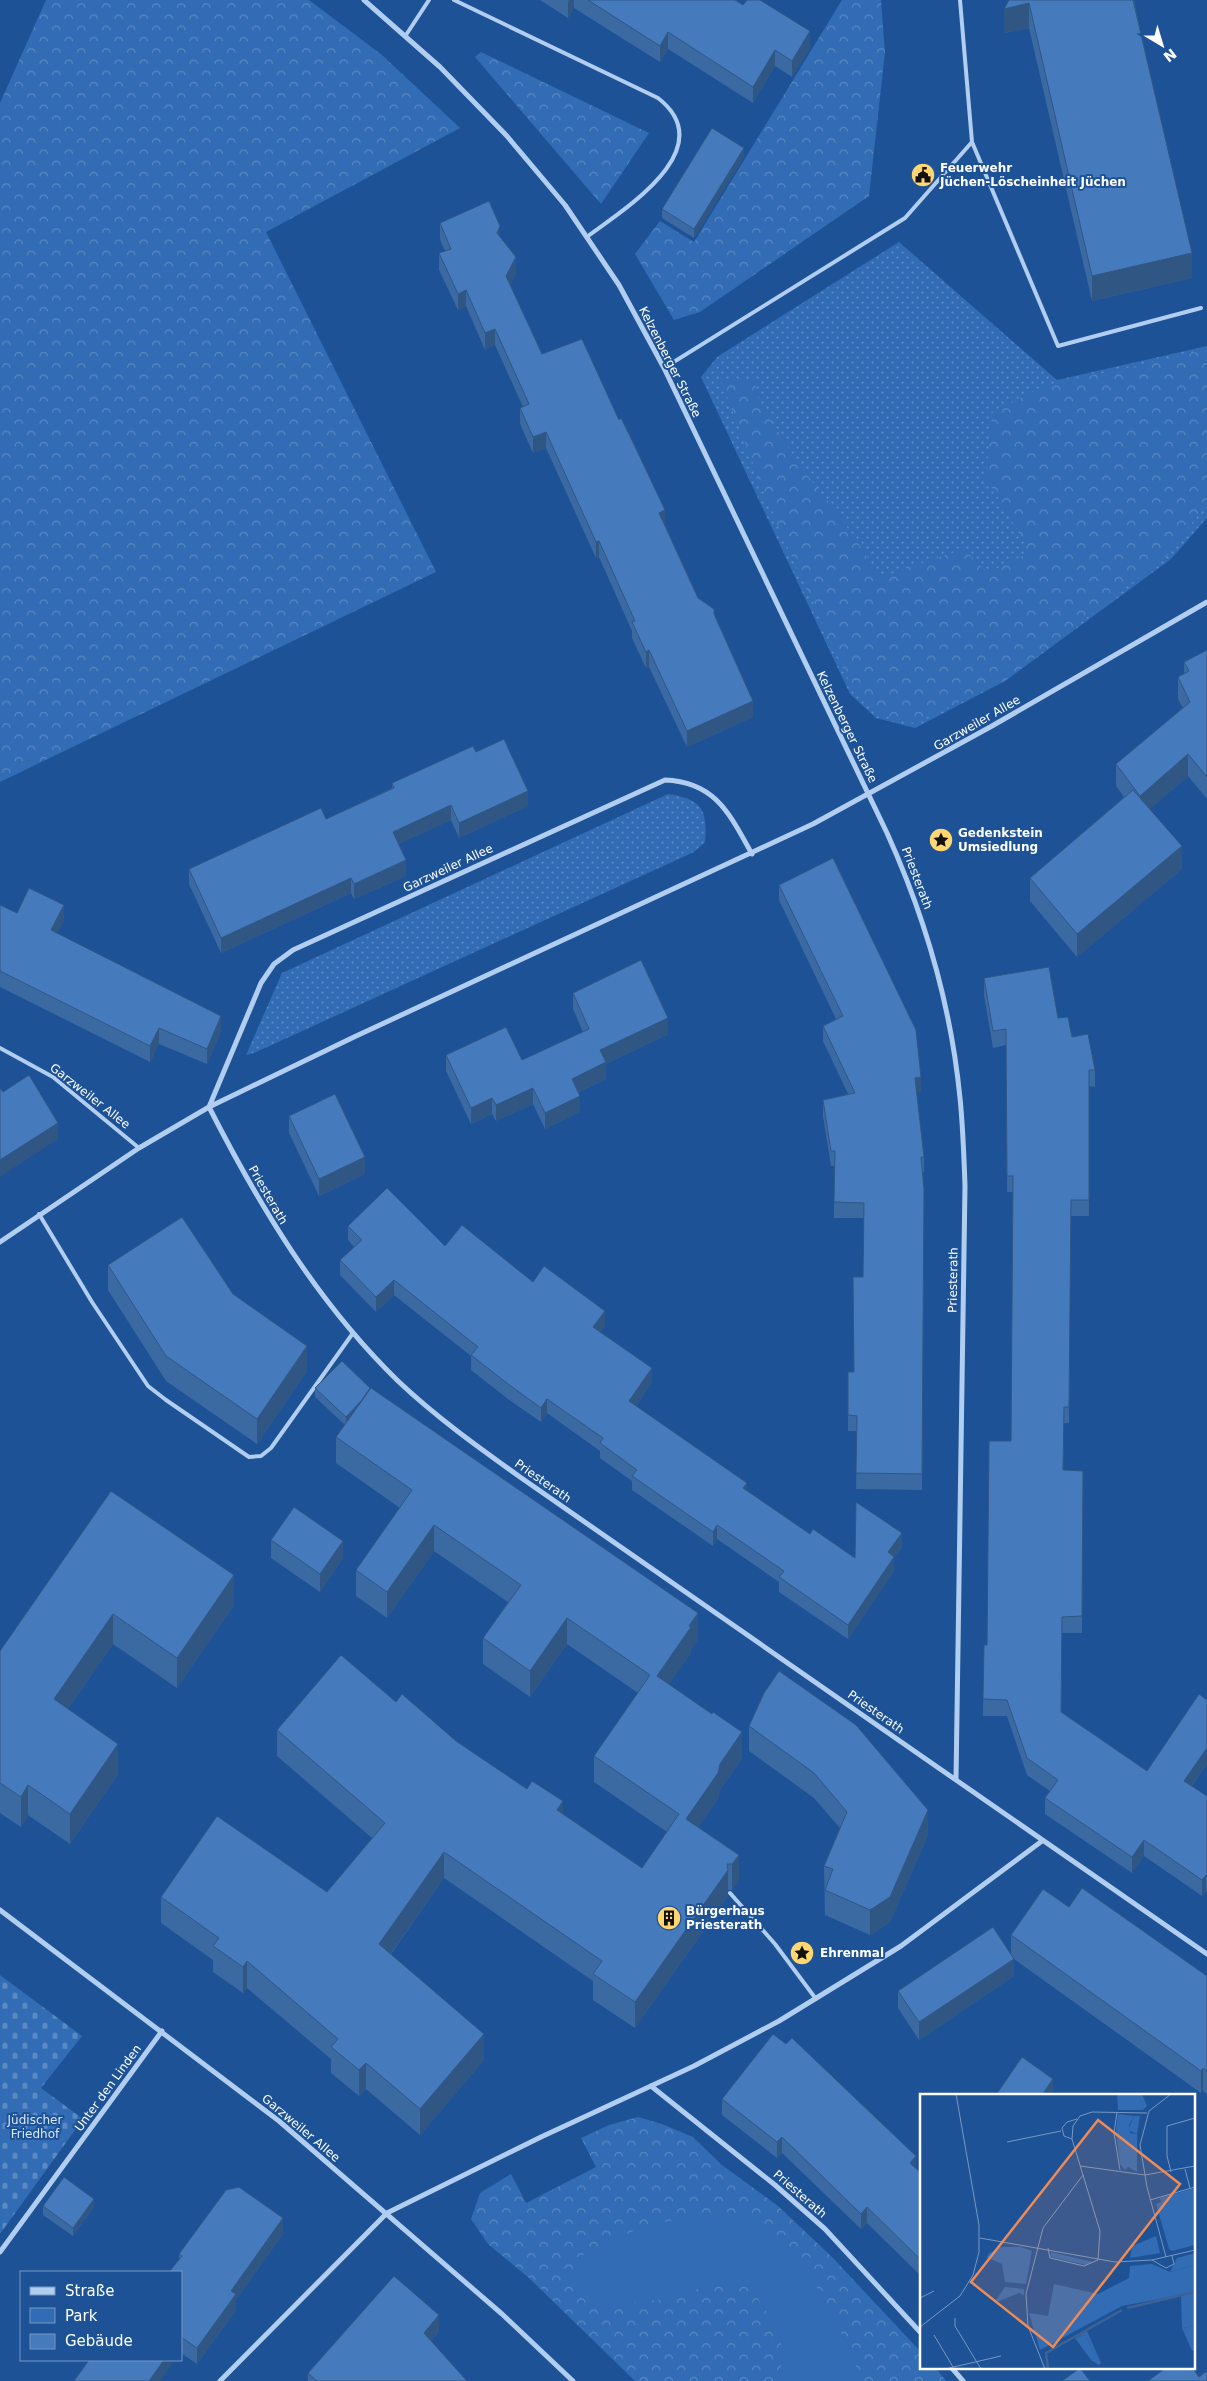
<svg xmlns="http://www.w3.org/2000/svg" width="1207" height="2381" font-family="'DejaVu Sans',sans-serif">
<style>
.grass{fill:url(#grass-dots)}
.forest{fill:url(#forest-crowns)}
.cemetery{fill:url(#cemetery-stones)}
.park{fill:#316cb4}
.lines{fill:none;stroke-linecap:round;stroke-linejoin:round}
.lane{stroke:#b1cdef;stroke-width:4}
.street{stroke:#b1cdef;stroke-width:5}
.wall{fill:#3b6aa3}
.shaded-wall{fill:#305684}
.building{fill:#457bbd;stroke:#305684}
.labels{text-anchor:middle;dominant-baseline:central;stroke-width:4;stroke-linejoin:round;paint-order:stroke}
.poi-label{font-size:12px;font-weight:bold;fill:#fff;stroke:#1d5297;text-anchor:start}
.street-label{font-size:12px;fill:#fff;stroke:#1d5297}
.park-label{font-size:12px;fill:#d8e7fb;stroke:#1d5297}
.inset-river{fill:none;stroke:#3d6294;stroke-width:2.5}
.inset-road{fill:none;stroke:#7797c1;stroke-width:1}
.view{fill:#ef8b55;fill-opacity:0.15;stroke:#ef8b55;stroke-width:2.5}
.inset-edge{fill:none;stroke:#fff;stroke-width:2.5}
</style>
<defs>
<pattern id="grass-dots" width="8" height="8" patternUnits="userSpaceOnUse" patternTransform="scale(1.25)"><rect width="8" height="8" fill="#316cb4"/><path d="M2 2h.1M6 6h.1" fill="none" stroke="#5a89c3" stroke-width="1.8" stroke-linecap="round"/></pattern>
<pattern id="forest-crowns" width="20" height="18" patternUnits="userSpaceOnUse" patternTransform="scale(1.25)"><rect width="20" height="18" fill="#316cb4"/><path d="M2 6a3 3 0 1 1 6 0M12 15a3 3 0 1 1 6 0" fill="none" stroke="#5a89c3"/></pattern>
<pattern id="cemetery-stones" width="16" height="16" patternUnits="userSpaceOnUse" patternTransform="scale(1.25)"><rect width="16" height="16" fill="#316cb4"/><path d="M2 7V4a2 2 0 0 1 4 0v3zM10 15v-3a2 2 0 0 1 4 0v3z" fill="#5a89c3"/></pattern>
</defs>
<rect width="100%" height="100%" fill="#1d5297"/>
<!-- grass -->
<path class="grass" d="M899,242L1057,380L1207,346V518L1171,559L1005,681L915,728L876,718L850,694L701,377L717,357Z
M668,794C701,799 708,809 705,842L694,852L254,1053L246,1055L282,973Z"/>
<!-- forest -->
<path class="forest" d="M46,0H309L382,55L460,128L266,232L436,572L0,782V103Z
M842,0H881L885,52L869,196L700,312L674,320L635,254L660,221L694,242Z
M481,52L649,133L601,204L475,57Z
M1207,350V503L1169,554L1005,681L914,723L885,716L855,694L777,524L720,379L754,378L759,401L802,469L836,511L881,577L964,549L988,573L1030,552L986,477L992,413L1044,386Z
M638,2117L662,2124L693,2137L722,2165L778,2206L831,2256L921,2352V2367H935L946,2381H635L529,2278L488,2244L471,2219L480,2193L511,2174L526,2203L596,2167L581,2138L609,2125Z"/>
<!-- cemetery -->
<path class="cemetery" d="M0,1975L82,2036L41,2088L83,2119L0,2234Z"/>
<!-- park -->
<path class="park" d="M723,2211L754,2219L812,2279L854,2357L859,2381H783L781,2371V2332L749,2286L728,2280L659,2300L589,2306L573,2281L576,2258L644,2226Z"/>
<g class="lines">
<!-- lane -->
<path class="lane" d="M454,0L658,98C722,148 626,208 588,236
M406,35L429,0
M972,142L1058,346L1201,308
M664,368L905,218L972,142L960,0
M0,1048L53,1077L139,1148
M39,1214L92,1302L148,1386L166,1400L249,1457L261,1456L271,1448L353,1333
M730,1893L775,1944L816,1999"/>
<!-- street -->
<path class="street" d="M364,0L440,67L506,135L565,205L619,285L664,368L887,833C925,917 951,1006 960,1098C963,1127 964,1157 965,1186L956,1780L1207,1954
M752,854C730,815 716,782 665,780L293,950L274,964L261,983L209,1107C260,1207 317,1302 398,1381C436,1417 478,1447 520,1477L956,1780
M0,1242L139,1148L209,1107L354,1037L813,824L992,726L1207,602
M0,1910L279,2121L502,2314L573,2381
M651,2086L775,2185L825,2229L921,2333
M0,2252L162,2031
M951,2367L963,2381
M220,2381L387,2213L541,2137L694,2066L779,2021L901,1946L1042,1841"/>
</g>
<!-- wall -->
<path class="wall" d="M540,0H735L810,48L792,77L775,66L753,103L668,49L660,62L574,8L568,18Z
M1009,0H1134L1192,278L1092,301L1029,28L1004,33Z
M744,157L694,238L662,218V209Z
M440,223L500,236L516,273L510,285L542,354L665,525L698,598L714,614L753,717L687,747L649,667L646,668L632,638V631L599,557L596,558L546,448L533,453L520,424V408L523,407L495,345L485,350L466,306L458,310L439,270V253L445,251L440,240Z
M1207,650V799L1188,776L1150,809L1182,869L1077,957L1030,901V878L1124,797L1116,786V764L1183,708L1178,699V677L1184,674V662Z
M476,752L528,806L459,838L451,820L398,844L406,876L354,899L351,893L221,953L189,884V869L326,819L392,788V783Z
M779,885L921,1092L916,1093L924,1157V1172H922L924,1204L922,1490L856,1489L857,1431H848V1372H854L863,1277L864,1218H834V1166H831L823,1116V1100L848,1094L823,1041V1026L836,1019L779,900Z
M0,905L17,913L64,921L57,933L221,1031L207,1064L159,1044L150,1062L0,987Z
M984,978L1058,1018L1095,1070V1087L1089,1086V1216H1071L1069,1423H1064L1063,1470L1083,1471L1082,1633H1062L1061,1712L1147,1771L1207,1700V1764L1192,1786L1207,1796V1892L1206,1891L1202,1896L1144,1856L1132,1873L1045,1814V1798L1050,1791L1027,1775L1007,1716H983L984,1645H987L1011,1441L1013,1192H1007L1006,1045L993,1048L984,995Z
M573,993L668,1034L606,1064V1079L579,1092L580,1112L545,1129L533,1104L496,1121L492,1114L471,1124L446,1071V1055L522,1060L583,1032L573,1009Z
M289,1116L365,1174L319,1196L289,1133Z
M348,1226L445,1246L533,1282L605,1326L600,1332L652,1382L636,1406L747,1491L810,1534L855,1558L902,1548L894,1558V1571L848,1639L779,1592V1582L717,1539L713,1546L632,1490V1481L600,1458V1451L547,1413L541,1422L508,1399L471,1370V1356L394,1295L376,1312L340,1275V1260L354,1247L348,1240Z
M108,1265L233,1294L307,1371L257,1444L166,1381L108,1290Z
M315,1388H370L698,1639L691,1649V1653L669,1684L742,1758L720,1790L718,1799L698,1827L739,1855V1881L732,1890H728V1896L635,2028L593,2000V1981L444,1878L391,1954L484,2060L420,2135L366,2089L359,2096L331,2073V2059L247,1988L243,1993L213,1972V1960L161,1923V1897L327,1892L372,1838L277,1756V1730L396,1702L456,1741L642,1868L667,1832L594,1782V1756L638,1693L567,1644L530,1697L483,1664V1638L508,1602L434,1551L387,1618L356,1596V1570L400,1508L336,1463V1437L345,1425L315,1397Z
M111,1491L234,1605L177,1688L113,1644L68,1709L118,1774L70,1844L28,1815L21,1827L0,1813V1651Z
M271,1540L343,1558L320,1592L271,1558Z
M749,1726L928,1835L890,1922L870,1935L825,1915L824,1866L840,1828L814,1798L749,1751Z
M1069,1907L1207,1976V2094L1203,2091L1201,2093L1014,1959V1976L919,2040L898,2008V1991L1011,1954V1935Z
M722,2099L916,2169L921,2173V2276L867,2223L861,2229L782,2153L777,2158L722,2115Z
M43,2206L94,2207L73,2236L43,2215Z
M283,2234L236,2300V2310L197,2364L181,2353V2272L179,2259V2254Z
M439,2331L431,2341L467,2381H308V2373Z"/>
<!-- shaded-wall -->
<path class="shaded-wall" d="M569,0H574V8L568,18V2Z
M1029,3V28L1004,33V9Z
M810,31V48L792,77V61Z
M668,32V49L660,62V46Z
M775,50V66L753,103V87Z
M744,148V157L694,238V229Z
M500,226V242L497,233Z
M1192,253V278L1092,301V276Z
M516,257V273L506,293V276Z
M466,290V306L458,310V294Z
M495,329V345L485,350V333Z
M546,432V448L533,453V437Z
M665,510V526L659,513Z
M599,541V557L596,558V542Z
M649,650V667L646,668V652Z
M753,701V717L687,747V731Z
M1188,754V776L1140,818V796Z
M528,791V806L459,838V823Z
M451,805V820L393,847V832Z
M1182,846V869L1077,957V934Z
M406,860V876L354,899V884Z
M351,878V893L221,953V938Z
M64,905V921L51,946V930Z
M221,1016V1031L207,1064V1049Z
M668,1018V1034L606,1064V1079L572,1095V1079L600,1050Z
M159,1028V1044L150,1062V1046Z
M921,1077V1092L915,1094V1078Z
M533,1088V1104L496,1121V1105Z
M580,1096V1112L545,1129V1113Z
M492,1098V1114L471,1124V1108Z
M58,1123V1139L0,1177V1160Z
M365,1157V1174L319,1196V1179Z
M394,1280V1295L376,1312V1297Z
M605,1311V1326L593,1342V1327Z
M307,1346V1371L257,1444V1419Z
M652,1368V1382L629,1416V1401Z
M372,1390L346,1426V1417Z
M547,1399V1413L541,1422V1408Z
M747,1483V1497L743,1488Z
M434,1525V1551L387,1618V1592Z
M717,1525V1539L713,1546V1532Z
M902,1533V1548L894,1558V1571L848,1639V1625L888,1552Z
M343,1541V1558L320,1592V1574Z
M234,1575V1605L177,1688V1658Z
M698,1613V1639L691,1649V1653L657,1702V1676Z
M113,1614V1644L54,1729V1699Z
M567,1618V1644L530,1697V1671Z
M742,1732V1758L720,1790L718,1799L686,1845V1819L720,1764Z
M118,1744V1774L70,1844V1814Z
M1207,1748V1764L1184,1797V1781Z
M28,1785V1815L21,1827V1797Z
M563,1801V1827L557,1810Z
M928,1810V1835L890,1922L870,1935V1910Z
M1144,1840V1856L1132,1873V1857Z
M444,1852V1878L379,1970V1944Z
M739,1855V1881L732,1890V1864Z
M728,1870V1896L635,2028V2002Z
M1206,1875V1891L1202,1896V1880Z
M1014,1959V1976L919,2040V2022Z
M247,1961V1988L243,1993V1967Z
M484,2034V2060L420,2135V2109Z
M366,2063V2089L359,2096V2070Z
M1203,2068V2091L1201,2093V2071Z
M1053,2079V2095H1042Z
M782,2137V2153L777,2158V2142Z
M916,2156V2172L910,2163Z
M94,2199V2207L73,2236V2228Z
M867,2207V2223L861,2229V2214Z
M283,2218V2234L236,2300V2310L197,2364V2348L231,2291Z
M439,2315V2331L424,2349V2333Z
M164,2360H175L160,2381H149Z"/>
<!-- building -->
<path class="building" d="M588,0H735L743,5L747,0H760L810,31L792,61L775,50L753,87L668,32L660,46Z
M1009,0H1133L1192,253L1092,276L1029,3L1004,9Z
M712,128L744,148L694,229L662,209Z
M489,201L500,226L497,233L516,257L506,276L542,354L582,339L619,420L621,418L630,436L665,510L659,513L698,598L714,609V614L753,701L687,731L649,650L646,652L632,622L635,621L599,541L596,542L546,432L533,437L520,408L529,404L495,329L485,333L466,290L458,294L439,253L451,249L440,223Z
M1207,650V777L1188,754L1140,796L1116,764L1190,702L1178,677L1189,671L1184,662Z
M504,739L528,791L459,823L451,805L393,832L406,860L354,884L351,878L221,938L189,869L321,808L326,819L394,788L392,783L473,746L476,752Z
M1133,790L1182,846L1077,934L1030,878Z
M833,858L916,1030L921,1077L915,1078L924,1157H921L924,1189L922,1474L856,1473L857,1416L848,1415V1372H854L853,1277H863L864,1203L834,1202L835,1151H831L823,1100L855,1093L823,1026L843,1016L779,885Z
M29,888L64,905L51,930L221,1016L207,1049L159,1028L150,1046L0,971V905L17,913Z
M641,960L668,1018L600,1050L606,1062L572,1079L580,1096L545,1113L533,1088L496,1105L492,1098L471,1108L446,1055L506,1027L522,1060L589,1029L573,993Z
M1049,967L1058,1018L1068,1017L1072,1037L1088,1034L1095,1070H1089V1200H1071L1069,1407H1064L1063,1470L1083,1471L1082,1616L1062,1617L1061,1712L1147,1771L1199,1694L1207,1700V1748L1184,1781L1207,1796V1876L1206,1875L1202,1880L1144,1840L1132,1857L1045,1798L1058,1780L1027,1758L1007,1700L983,1699L984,1645H987L989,1441H1011L1013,1176H1007L1006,1029L993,1031L984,978Z
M29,1075L58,1123L0,1160V1088L3,1092Z
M335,1094L365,1157L319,1179L289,1116Z
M387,1188L445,1246L462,1225L533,1282L544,1266L605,1311L593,1327L652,1368L629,1401L747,1483L743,1488L810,1534L813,1529L855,1558L856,1502L902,1533L888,1552L894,1557L848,1625L779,1577L784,1571L717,1525L713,1532L632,1476L637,1470L600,1443L603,1438L547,1399L541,1408L508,1384L471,1355L478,1347L394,1280L376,1297L340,1260L362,1240L348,1226Z
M182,1217L233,1294L307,1346L257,1419L166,1356L108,1265Z
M342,1361L370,1388L361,1401L346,1417L315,1388Z
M371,1388L698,1613L689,1626L691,1627L657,1676L712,1714L713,1712L742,1732L720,1764L718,1773L686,1819L739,1855L732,1864H727L728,1870L635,2002L593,1974L602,1961L444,1852L379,1944L484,2034L420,2109L366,2063L359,2070L331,2047L338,2039L247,1961L243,1967L213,1946L219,1938L161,1897L217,1816L327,1892L385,1823L277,1730L341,1655L396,1702L402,1694L456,1741L527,1789L532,1781L563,1801L557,1810L642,1868L679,1814L594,1756L650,1675L567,1618L530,1671L483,1638L521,1585L434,1525L387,1592L356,1570L412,1490L336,1437Z
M111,1491L234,1575L177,1658L113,1614L54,1699L118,1744L70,1814L28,1785L21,1797L0,1783V1651Z
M294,1507L343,1541L320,1574L271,1540Z
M779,1671L856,1725L928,1810L890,1897L870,1910L825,1890L833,1869L824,1866L847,1812L814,1773L749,1726L764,1693Z
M1082,1888L1207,1976V2071L1203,2068L1201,2071L1011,1935L1043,1889L1069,1907Z
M993,1927L1014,1959L919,2022L898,1991Z
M773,2034L786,2044L792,2038L916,2156L910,2163L921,2173V2260L867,2207L861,2214L782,2137L777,2142L722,2099Z
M1022,2057L1053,2079L1042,2095H996Z
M64,2177L94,2199L73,2228L43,2206Z
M239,2187L283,2218L231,2291L236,2294L197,2348L181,2337V2272H169L182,2256L179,2254L226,2190Z
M394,2276L439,2315L424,2333L467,2381H317L308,2373Z
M89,2360H164L149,2381H74Z
M1167,2367H1192L1199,2377L1207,2371V2381H1148Z
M1080,2368L1090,2381H1062Z"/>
<!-- icons -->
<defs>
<g id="civic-disc" transform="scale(1.25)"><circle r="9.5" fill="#ffd670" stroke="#1d5297"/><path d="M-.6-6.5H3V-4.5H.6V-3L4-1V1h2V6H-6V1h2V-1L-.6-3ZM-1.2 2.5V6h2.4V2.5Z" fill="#111"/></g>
<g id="sight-disc" transform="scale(1.25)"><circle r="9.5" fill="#ffd670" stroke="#1d5297"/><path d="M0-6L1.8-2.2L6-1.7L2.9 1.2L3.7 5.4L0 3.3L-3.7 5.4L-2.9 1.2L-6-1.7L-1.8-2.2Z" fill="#111"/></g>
<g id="building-disc" transform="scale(1.25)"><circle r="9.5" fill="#ffd670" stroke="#1d5297"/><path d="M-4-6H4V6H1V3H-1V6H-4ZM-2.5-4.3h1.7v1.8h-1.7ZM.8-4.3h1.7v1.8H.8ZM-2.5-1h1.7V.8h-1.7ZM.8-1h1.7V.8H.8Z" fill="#111"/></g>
</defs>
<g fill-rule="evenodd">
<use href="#civic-disc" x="923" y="175"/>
<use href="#sight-disc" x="941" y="840"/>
<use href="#building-disc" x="669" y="1918"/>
<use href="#sight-disc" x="802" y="1953"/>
</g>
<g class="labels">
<!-- poi labels -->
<g class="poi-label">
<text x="940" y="168">Feuerwehr<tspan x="940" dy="14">Jüchen-Löscheinheit Jüchen</tspan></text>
<text x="958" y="833">Gedenkstein<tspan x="958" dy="14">Umsiedlung</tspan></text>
<text x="686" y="1911">Bürgerhaus<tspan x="686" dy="14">Priesterath</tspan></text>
<text x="820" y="1953">Ehrenmal</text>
</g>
<!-- street labels -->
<g class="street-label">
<text transform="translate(670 362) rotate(63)">Kelzenberger Straße</text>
<text transform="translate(977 723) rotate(-30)">Garzweiler Allee</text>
<text transform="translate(847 727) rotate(64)">Kelzenberger Straße</text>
<text transform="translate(448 868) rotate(-25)">Garzweiler Allee</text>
<text transform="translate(917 878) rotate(69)">Priesterath</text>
<text transform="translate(90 1096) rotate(38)">Garzweiler Allee</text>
<text transform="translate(268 1195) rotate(60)">Priesterath</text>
<text transform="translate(953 1280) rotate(-89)">Priesterath</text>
<text transform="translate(543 1481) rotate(35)">Priesterath</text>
<text transform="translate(876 1712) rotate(35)">Priesterath</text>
<text transform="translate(108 2088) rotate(-54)">Unter den Linden</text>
<text transform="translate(301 2128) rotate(40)">Garzweiler Allee</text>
<text transform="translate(800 2194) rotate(41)">Priesterath</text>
</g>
<!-- park labels -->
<g class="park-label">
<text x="35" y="2120">Jüdischer<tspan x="35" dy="14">Friedhof</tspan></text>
</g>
</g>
<!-- overview -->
<g transform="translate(920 2094)">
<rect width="275" height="275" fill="#1d5297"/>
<path d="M236,142L240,159L210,164L212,152ZM79,153H101L112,157L106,190L85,188L82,170L66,163ZM131,158L173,168L166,171L130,163ZM275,159V171L250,178L257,164ZM275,232V256L272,257L262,234Z" fill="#316cb4"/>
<path d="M197,0H222L227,12L223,16H198ZM198,20L214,22L209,31L210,39L217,40V78L208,73L205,76L200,70L196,36ZM83,153H101L111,157L104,189V167L96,161L93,160L88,172L67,163L69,159ZM232,170L250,178L275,171V232L262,234L261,202L250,203L202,212L120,256L109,219L128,222L134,190L178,200L209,184L210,172ZM85,193L104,195V201L99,199L74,209ZM167,237L181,269L179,271L171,266L175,263L166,241L155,244Z" fill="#316cb4"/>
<path d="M275,94V151L252,157L249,155L236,110L241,108L240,104Z" fill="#316cb4"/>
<path d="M214,22H220L217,40L208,36ZM202,44H207L204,57L216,64L214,68L200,61ZM166,241L175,263L171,266L155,244Z" fill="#316cb4"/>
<path class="inset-river" d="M207,214L275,198M128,274L126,259L202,216"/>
<path class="inset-road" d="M197,18L194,39L200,76M152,45L144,42L142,34L147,28L157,25M87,48L141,37M160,72L225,81L275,72M265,75L270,94M251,78L247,62V32L275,24M230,106L275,93M60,144L195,168L232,166L275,156M128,154L130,164L164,172L178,166L180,137L163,81M246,163L227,93L220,51L229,17L251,0M232,166L246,174L254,170L252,162M0,204L14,197M35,224V232L61,275M0,233L40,202L53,181L59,158V131L36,0M14,241L33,273M25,275L81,262M125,275L108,232L106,200L123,134L163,81L152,45L153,32L160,22L172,18L227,19"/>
<path class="view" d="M178,26L260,90L133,253L51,188Z"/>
<rect width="275" height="275" class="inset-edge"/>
</g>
<!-- legend -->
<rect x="20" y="2271" width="162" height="90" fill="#1d5297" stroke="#7797c1"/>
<rect x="30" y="2287" width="25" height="8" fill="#b1cdef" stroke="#7797c1"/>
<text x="65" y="2296" font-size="15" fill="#ffffff">Straße</text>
<rect x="30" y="2308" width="25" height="15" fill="#316cb4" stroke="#7797c1"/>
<text x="65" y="2321" font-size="15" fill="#ffffff">Park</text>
<rect x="30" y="2334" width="25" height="15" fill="#457bbd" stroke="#7797c1"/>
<text x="65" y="2346" font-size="15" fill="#ffffff">Gebäude</text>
<!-- north arrow -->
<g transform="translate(1162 45) rotate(142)" stroke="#1d5297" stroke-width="4" paint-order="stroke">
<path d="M0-4L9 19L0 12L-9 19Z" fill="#ffffff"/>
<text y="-8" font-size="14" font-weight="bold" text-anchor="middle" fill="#ffffff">N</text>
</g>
</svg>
